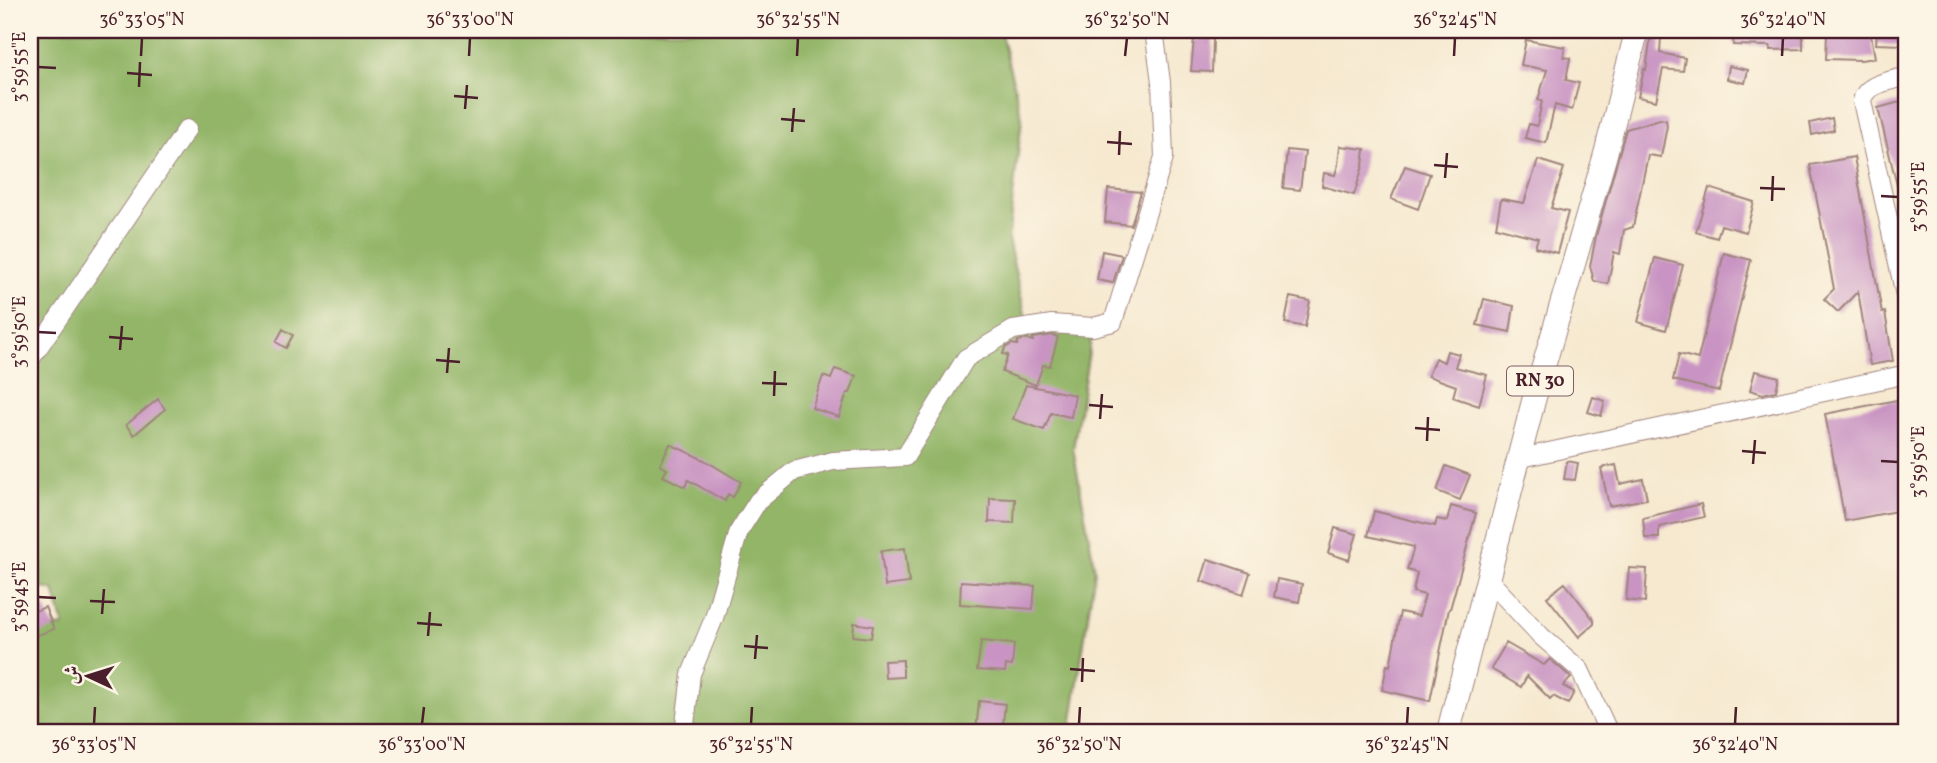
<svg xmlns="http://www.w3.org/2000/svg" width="1937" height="763" font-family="Vollkorn,Amiri,serif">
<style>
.forest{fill:#93b568;stroke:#6e6a4a;stroke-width:2}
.building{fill:#c994c3}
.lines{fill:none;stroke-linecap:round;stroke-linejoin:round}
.minor-casing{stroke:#a0847e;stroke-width:20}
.major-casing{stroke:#a0847e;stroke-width:25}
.minor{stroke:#fff;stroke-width:18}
.major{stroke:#fff;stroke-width:23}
.ticks{fill:none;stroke:#4a1f2b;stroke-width:2.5}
.labels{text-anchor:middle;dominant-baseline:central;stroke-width:5;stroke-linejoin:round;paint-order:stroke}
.shield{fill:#fcf5e5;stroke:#7f5f63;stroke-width:2}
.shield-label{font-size:18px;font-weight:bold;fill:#4a1f2b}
.neatline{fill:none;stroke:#4a1f2b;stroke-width:2.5}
.ticks-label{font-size:18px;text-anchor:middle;fill:#4a1f2b}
</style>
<rect width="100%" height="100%" fill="#fcf5e5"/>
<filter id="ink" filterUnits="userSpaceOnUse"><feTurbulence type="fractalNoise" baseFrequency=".0143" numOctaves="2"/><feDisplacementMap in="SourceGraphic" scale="14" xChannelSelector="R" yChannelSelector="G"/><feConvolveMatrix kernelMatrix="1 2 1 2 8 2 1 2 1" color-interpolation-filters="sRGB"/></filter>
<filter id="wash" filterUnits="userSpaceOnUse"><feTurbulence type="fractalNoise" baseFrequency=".00686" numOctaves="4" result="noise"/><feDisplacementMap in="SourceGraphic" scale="28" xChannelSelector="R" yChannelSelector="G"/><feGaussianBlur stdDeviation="1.57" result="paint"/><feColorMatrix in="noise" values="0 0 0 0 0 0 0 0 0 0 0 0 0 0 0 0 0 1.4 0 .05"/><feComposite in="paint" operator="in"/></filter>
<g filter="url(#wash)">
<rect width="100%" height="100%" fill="#f6e9d0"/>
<!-- forest -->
<path class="forest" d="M30,30H1000L1022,118L1008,240L1028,327H1093L1073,449L1095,570L1070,733H30V631L64,626L54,590L30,586Z"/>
<g id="blocks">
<!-- building -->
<path class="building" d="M1734,30H1803V49L1770,50V46L1733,45Z
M1877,30H1905L1904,45L1876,44Z
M1827,33L1871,35L1875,58L1861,60L1826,59Z
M1651,35L1661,36L1660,53L1685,58L1683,71L1663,69L1656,101L1638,97L1644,69L1646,70Z
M1194,39H1213L1212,72L1191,71Z
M1526,40L1565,47L1564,57L1570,58L1566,80L1579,83L1572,110L1555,105L1546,143L1525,138L1529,124L1537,126L1542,101L1538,100L1547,70L1521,65Z
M1729,66L1748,70L1745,83L1727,79Z
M1907,100V209L1903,210L1878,108Z
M1832,118L1834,130L1812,135L1810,123Z
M1660,119L1666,120L1667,126L1661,157L1648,155L1633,227L1624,230L1620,254L1614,252L1608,284L1594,281L1590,266L1596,236L1626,129Z
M1340,146L1365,149L1363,166L1354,195L1322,186L1324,173L1335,175L1338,165Z
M1287,150L1305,152L1300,190L1283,188Z
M1854,157L1882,313L1885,312L1893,361L1870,365L1858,291L1838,312L1824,299L1834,289L1810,165Z
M1538,160L1564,168L1551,208L1568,212L1557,253L1535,247L1538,238L1496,227L1501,199L1524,203Z
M1405,166L1430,174L1418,209L1391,199Z
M1709,188L1754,202L1746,232L1721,225L1717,238L1696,232Z
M1108,189L1141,192L1131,225L1105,222Z
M1102,251L1122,255L1113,283L1097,280Z
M1724,253L1751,260L1719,391L1673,380L1679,354L1698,359Z
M1655,258L1683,265L1666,330L1638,322Z
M1290,297L1310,301L1305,327L1285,323Z
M1484,299L1514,306L1510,332L1477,325Z
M283,329L293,335L286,348L276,342Z
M1052,335L1058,337L1050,366L1043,365L1036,385L1002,372L1008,355L1003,354L1005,348L1012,344L1017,345L1018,341L1027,339L1033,341V338Z
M1447,351L1459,354L1455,367L1487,375L1479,406L1453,397L1456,386L1428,376L1435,358L1444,362Z
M835,369L856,376L850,393H847L839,417L812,408L823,376L831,379Z
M1755,371L1779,377L1776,391L1763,394L1750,390Z
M1026,385L1075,395L1071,417L1051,413L1044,430L1013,419Z
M1593,397L1605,401L1601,416L1588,412Z
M1907,398V509L1845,521L1825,414Z
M158,399L165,409L134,435L126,425Z
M670,444L704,460L741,482L733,497L728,494L725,501L688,480L685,487L663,476L667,469L660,465Z
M1567,461L1578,463L1575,480L1564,479Z
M1616,465L1620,484L1643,479L1647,499L1609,506L1601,468Z
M1446,466L1470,475L1460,500L1437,491Z
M990,498L1015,499L1014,523L989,522Z
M1701,504L1704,517L1659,527V538H1645L1643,518Z
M1451,506L1476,513L1457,584L1450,609H1449L1430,701L1382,690L1387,665L1390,666L1400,612L1419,616L1425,595L1413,592L1417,573L1407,570L1414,547L1368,536L1374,511L1435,526L1437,519L1447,521Z
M1335,528L1357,534L1349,560L1328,553Z
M905,548L909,583L885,586L881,551Z
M1208,559L1250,573L1243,595L1201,581Z
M1629,568L1647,569L1645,602L1626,600Z
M1277,579L1302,584L1299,602L1274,597Z
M961,581L1035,586L1033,609L960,604Z
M1565,583L1594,620V624L1579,637L1547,597Z
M45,607L54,629L35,636L30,621V613Z
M854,623L873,626L871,638L853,636Z
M981,641L1014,644L1012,666L1006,665L1005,672L977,670Z
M1506,643L1544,665L1550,659L1566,673L1571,678L1563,686L1574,692L1568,704L1553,696L1550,699L1527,676L1521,687L1491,669Z
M903,660V677L885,678L884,661Z
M979,701L1005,704L1002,733L976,732Z"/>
</g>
</g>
<g filter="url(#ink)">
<use href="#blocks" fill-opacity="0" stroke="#a0847e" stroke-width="2"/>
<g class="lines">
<!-- minor casing -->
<g class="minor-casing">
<path id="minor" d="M1907,76C1892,81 1865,83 1862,101L1907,304
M30,360L187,129
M1521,458L1907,374
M1488,579L1541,636L1580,670L1609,733
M684,733L691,674L714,618L739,531L758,501L794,471L833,461L905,457L966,358L1013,330L1052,324L1093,327L1113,322L1164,157L1161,82L1154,30"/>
</g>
<!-- major casing -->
<g class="major-casing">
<path id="major" d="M1448,733L1534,399L1605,156L1637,30"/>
</g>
<!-- minor -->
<use href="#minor" class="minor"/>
<!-- major -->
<use href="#major" class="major"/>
</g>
</g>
<!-- ticks -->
<path class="ticks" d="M141,56L142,38M469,56L470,38M797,56L798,38M1125,56L1127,38M1454,56L1455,38M1782,56L1783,38M38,67L56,68M127,73L152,75M139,87L140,62M454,96L478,98M465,109L467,85M781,119L805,121M792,132L794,108M1107,142L1132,144M1119,155L1120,131M1434,165L1458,167M1445,178L1447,153M1760,188L1785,189M1881,196L1898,197M1772,201L1773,176M38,332L56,333M109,337L133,339M120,350L122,326M436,360L460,362M447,373L449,348M762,383L787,384M774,396L775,371M1089,405L1113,407M1100,419L1102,394M1415,428L1440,430M1427,441L1428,417M1742,451L1766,453M1881,461L1898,462M1753,464L1755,440M38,597L56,598M90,601L115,602M102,614L104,589M417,623L442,625M428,636L430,612M744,646L768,648M755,659L757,635M1070,669L1095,671M1082,682L1083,658M94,724L95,707M422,724L424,707M751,724L752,707M1079,724L1080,707M1407,724L1408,707M1735,724L1736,707"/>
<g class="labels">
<!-- shield labels -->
<rect class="shield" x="1507" y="366.5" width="66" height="29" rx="5"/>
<g class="shield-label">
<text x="1540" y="381">RN 30</text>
</g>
</g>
<!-- margin -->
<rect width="1937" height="763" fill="none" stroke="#fcf5e5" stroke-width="77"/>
<!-- north arrow -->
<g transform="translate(88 676) rotate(274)" stroke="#fcf5e5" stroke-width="5" paint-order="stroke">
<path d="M0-5L12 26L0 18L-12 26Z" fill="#4a1f2b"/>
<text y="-10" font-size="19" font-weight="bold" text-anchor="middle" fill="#4a1f2b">ش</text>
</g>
<rect x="38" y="38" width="1860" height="686" class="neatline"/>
<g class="ticks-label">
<text x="142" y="25">36°33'05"N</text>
<text x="470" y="25">36°33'00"N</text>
<text x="798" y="25">36°32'55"N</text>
<text x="1127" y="25">36°32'50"N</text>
<text x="1455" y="25">36°32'45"N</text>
<text x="1783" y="25">36°32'40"N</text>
<text transform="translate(19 67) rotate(-90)" y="6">3°59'55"E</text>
<text transform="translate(1918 197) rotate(-90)" y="6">3°59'55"E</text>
<text transform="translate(19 332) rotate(-90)" y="6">3°59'50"E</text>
<text transform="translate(1918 462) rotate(-90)" y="6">3°59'50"E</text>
<text transform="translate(19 597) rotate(-90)" y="6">3°59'45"E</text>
<text x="94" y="750">36°33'05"N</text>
<text x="422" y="750">36°33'00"N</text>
<text x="751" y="750">36°32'55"N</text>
<text x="1079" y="750">36°32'50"N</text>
<text x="1407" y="750">36°32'45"N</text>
<text x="1735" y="750">36°32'40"N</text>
</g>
</svg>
